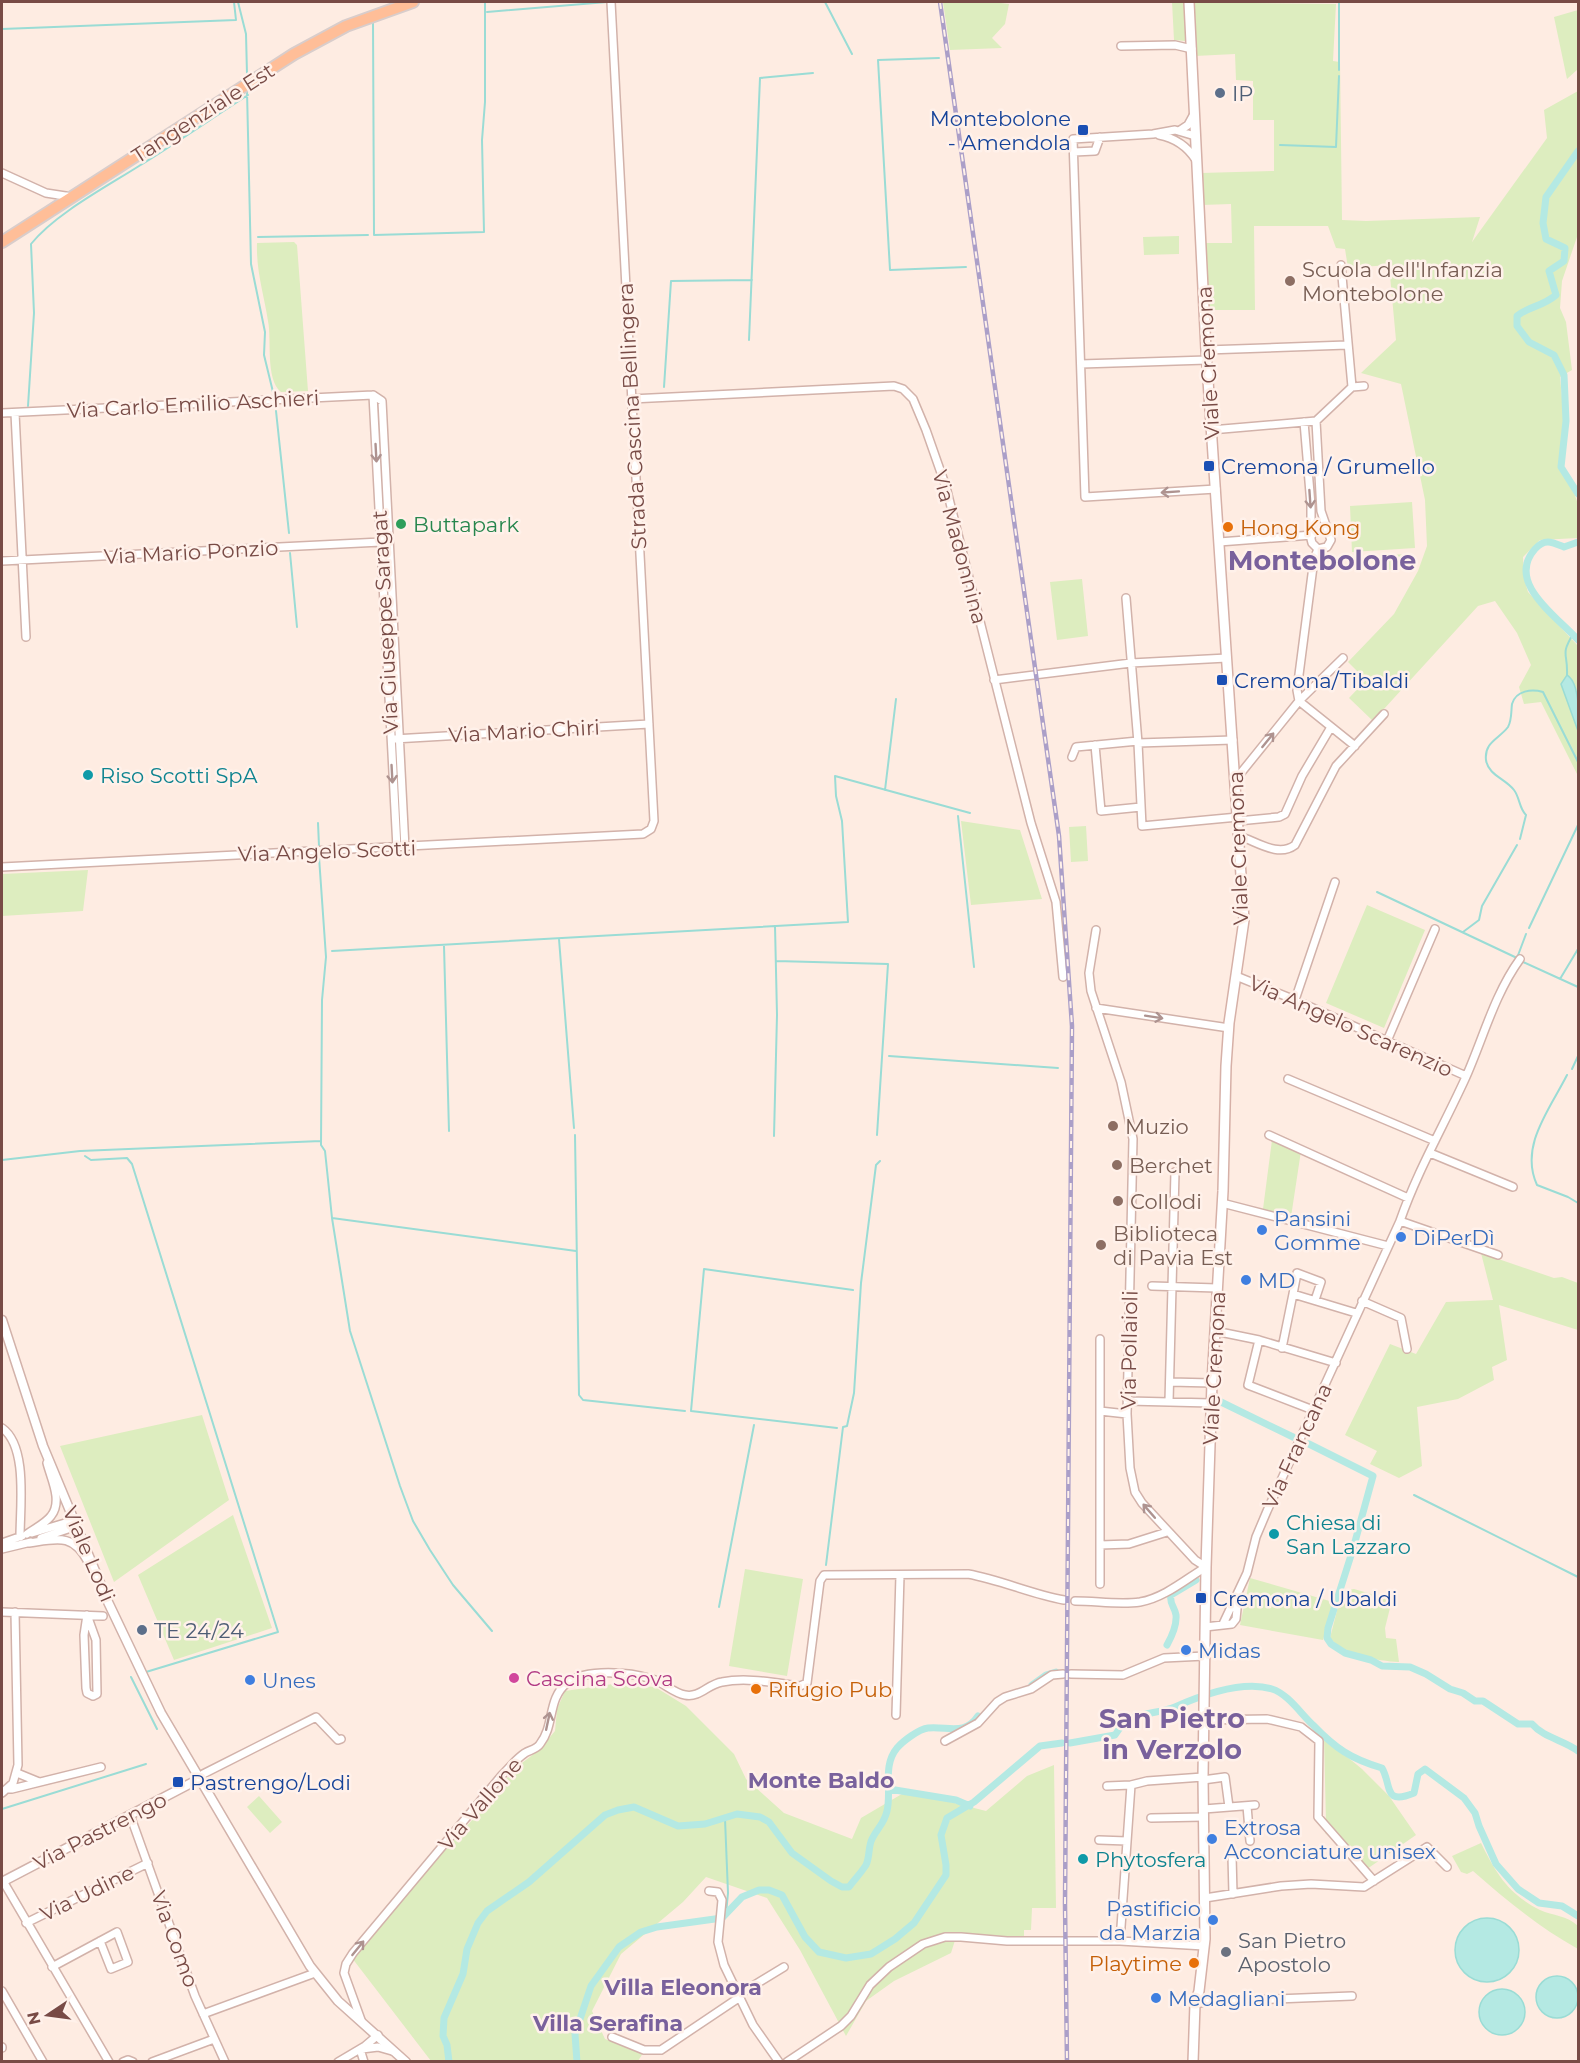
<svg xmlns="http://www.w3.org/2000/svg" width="1580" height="2063" font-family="Montserrat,sans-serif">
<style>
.green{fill:#ddedbf}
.water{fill:#b4e9e3;stroke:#9adcd5;stroke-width:1.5}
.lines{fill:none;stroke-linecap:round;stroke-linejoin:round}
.stream{stroke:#9adcd5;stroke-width:2}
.canal{stroke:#b4e9e3;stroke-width:7}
.minor-casing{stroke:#d2b2aa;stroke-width:10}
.tertiary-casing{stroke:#d2b2aa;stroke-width:11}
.secondary-casing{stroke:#d6b0a7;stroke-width:12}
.primary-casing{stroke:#d9cdcb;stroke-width:14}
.minor{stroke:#fff;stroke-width:7}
.tertiary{stroke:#fff;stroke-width:8}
.secondary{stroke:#fff;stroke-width:9}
.primary{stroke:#ffbe98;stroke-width:10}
.rail-casing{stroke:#ab9fc8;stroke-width:4.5}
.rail{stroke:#fff1ea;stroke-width:2;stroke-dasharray:7;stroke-linecap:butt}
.oneway{stroke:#ae9390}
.service-dot{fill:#5c6f8a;stroke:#fff1ea;stroke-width:2}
.transit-dot{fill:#1a4fb4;stroke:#fff1ea;stroke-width:2}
.education-dot{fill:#8d6e63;stroke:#fff1ea;stroke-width:2}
.leisure-dot{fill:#2e9e5b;stroke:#fff1ea;stroke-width:2}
.food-dot{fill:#e8710a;stroke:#fff1ea;stroke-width:2}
.culture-dot{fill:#0f9aa8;stroke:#fff1ea;stroke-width:2}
.shop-dot{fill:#3f7fe0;stroke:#fff1ea;stroke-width:2}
.hotel-dot{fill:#d1479c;stroke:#fff1ea;stroke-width:2}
.worship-dot{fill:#6b7280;stroke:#fff1ea;stroke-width:2}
.labels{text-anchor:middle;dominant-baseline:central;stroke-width:5;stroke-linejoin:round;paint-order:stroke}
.service-label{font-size:21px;fill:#4e5e75;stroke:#fff1ea;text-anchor:start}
.street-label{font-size:21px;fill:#784b46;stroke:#fff1ea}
.transit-label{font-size:21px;fill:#164399;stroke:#fff1ea;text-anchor:start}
.education-label{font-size:21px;fill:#785e54;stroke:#fff1ea;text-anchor:start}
.leisure-label{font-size:21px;fill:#27864d;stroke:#fff1ea;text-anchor:start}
.food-label{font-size:21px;fill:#c56008;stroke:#fff1ea;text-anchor:start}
.culture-label{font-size:21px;fill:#0d838f;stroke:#fff1ea;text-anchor:start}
.shop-label{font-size:21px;fill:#366cbe;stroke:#fff1ea;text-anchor:start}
.hotel-label{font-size:21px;fill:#b23c85;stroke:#fff1ea;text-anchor:start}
.worship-label{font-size:21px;fill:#5b616d;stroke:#fff1ea;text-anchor:start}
.neighbourhood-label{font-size:22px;font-weight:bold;fill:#79619c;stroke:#fff1ea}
.district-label{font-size:27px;font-weight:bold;fill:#79619c;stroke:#fff1ea}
</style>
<rect width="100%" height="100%" fill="#feece2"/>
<!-- green -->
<path class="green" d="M943,2H993L1009,4L1005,24L992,38L1002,48L950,50Z
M1172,2L1336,4L1333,61L1340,62L1342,220L1366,221L1480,217L1472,242L1547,138L1544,110L1578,91V234L1562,281L1560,308L1566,322L1572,370L1560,377L1564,419L1559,466L1573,490L1578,504V538L1540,540L1523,557L1524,578L1528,592L1578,646V776L1541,702L1524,704L1519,687L1531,665L1517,633L1495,601L1478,606L1373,721L1349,698L1366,680L1348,662L1394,614L1418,571L1427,546L1425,500L1401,384L1361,373L1396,340L1389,265L1348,268L1345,249L1336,248L1328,226H1254L1255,310H1208L1205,243H1232L1231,204L1202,205L1201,173L1274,171V120H1253V81L1236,80L1235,54L1195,56L1196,42L1174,40Z
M1578,10V69L1567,79L1554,17Z
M1179,236V254L1144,255L1143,237Z
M294,242L297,245L308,391L281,392C265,379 272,340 268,321C264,295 256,271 257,243Z
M1412,502L1415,548L1352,552L1350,506Z
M1412,554L1413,569L1384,570L1383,555Z
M1082,579L1088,636L1057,640L1050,582Z
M961,821L1020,830L1042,899L971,905Z
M1086,826L1088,861L1071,862L1069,827Z
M88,870L83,911L2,916V874Z
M1367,905L1425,930L1384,1028L1326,1003Z
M1272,1140L1301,1151L1291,1217L1263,1209Z
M1481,1253L1554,1278L1562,1277L1578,1283V1330L1499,1305L1507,1360L1492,1367L1494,1380L1458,1399L1417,1407L1422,1466L1399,1478L1370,1464L1377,1451L1345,1435L1390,1344L1416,1354L1446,1302L1493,1300Z
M202,1415L229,1500L114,1582L60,1446Z
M233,1515L272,1628L174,1660L138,1575Z
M745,1569L803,1579L787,1676L729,1666Z
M1250,1578L1333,1602L1323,1640L1240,1625Z
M1354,1589L1392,1600L1385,1628L1386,1638L1396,1639L1399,1662C1378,1661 1343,1655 1330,1638L1342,1591Z
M613,1684L655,1687L686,1706L734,1754L746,1779L784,1813L852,1839L861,1818L907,1791L986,1811L1027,1776L1054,1765L1056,1908H1032L1031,1930H1024V1937L993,1938L957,1934L951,1953L894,1981L866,2001L846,2036L800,1950L767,1898L706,1877L683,1902L621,1954L592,2011L605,2039L643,2053L638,2061H431L352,1958L423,1873L475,1817L505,1780L518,1766L539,1750L555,1731L557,1709L565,1691Z
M1324,1738L1362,1769L1389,1796L1416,1835L1367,1869L1325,1833L1326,1823Z
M259,1796L282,1822L270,1833L247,1807Z
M1481,1843C1496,1873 1508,1894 1540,1910C1553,1916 1567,1915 1578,1926V1949C1540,1928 1506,1900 1473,1871L1467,1874L1461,1872L1452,1856Z"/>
<!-- water -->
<path class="water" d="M1567,675C1580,683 1579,714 1578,731L1561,684Z
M1455 1950a32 32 0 1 1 64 0a32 32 0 1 1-64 0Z
M1536 1997a21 21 0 1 1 42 0a21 21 0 1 1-42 0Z
M1479 2012a23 23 0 1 1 46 0a23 23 0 1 1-46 0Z"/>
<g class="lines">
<!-- stream -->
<path class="stream" d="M238,2L246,34L247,74
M617,2H650
M825,2L852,54
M487,12L607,2
M373,22L374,235L484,232L482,140L485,102V2
M2,29L236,20L234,2
M939,58L878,60L890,270L966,267
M1339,70V2
M247,91L251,264L265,332L264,355L273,392
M1280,145L1336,147L1339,76
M258,237L368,235
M749,340L760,78L813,73
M664,387L671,281L752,280
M28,406L34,313L31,244C55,214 106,187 139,166C176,143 211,119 248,95
M276,411L289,533
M290,553L297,627
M1567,675C1568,652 1560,656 1573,634
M885,790L896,699
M958,816L974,967
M318,823L319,846
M1520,839L1526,815C1519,808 1520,798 1514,790C1506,779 1488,775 1486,760C1484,742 1499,739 1508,727C1512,720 1511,711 1512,704C1516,690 1532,689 1543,692L1578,762
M319,857L326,957L322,1000L321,1145L325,1151L332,1218L350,1331L400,1486L413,1521L430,1550L453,1585L492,1631
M1377,892L1517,958L1526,934
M1529,928L1578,825
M1463,932L1479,920L1482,906L1517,845
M559,939L574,1128
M444,946L449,1131
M332,951L848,922L842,821L836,796L835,776L970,813
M776,961L888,964L877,1135
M1521,961L1578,987
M1560,979L1578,949
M889,1056L1058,1068
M1572,1069L1578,1056
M1567,1075C1550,1109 1519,1146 1537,1185L1568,1197L1578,1203
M575,1135L579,1395L583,1400L685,1411
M774,1136L777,1015L775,926
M85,1156L91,1160L127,1158L132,1164L278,1632L146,1672
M2,1160L80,1151L321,1141
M332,1218L576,1251
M837,1428L691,1411L704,1269L853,1290
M1414,1495L1578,1577
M826,1565L843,1427L847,1426L854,1393L861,1283L876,1165L880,1161
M719,1607L754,1425
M131,1677L157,1729
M2,1809L146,1764
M725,1819L728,1893L726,1914"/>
<!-- canal -->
<path class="canal" d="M1578,151L1546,197L1543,223L1546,239L1565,248L1564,261L1549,271L1556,295C1542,307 1529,306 1517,316V326L1529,342L1554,355L1564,375L1566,421L1561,467L1578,494
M1578,542L1564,547C1552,542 1545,538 1535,549C1505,583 1558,617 1578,640
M1219,1401L1293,1437
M1309,1444L1373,1476L1353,1549L1328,1628L1327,1638L1331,1644L1345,1653L1371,1660L1382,1666L1410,1667L1426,1674L1450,1689L1463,1693L1475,1701H1483L1518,1724H1532C1544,1738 1564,1740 1578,1751
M1167,1645C1172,1636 1177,1626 1176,1615C1175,1607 1169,1604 1171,1595L1196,1580
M1032,1685L1046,1675L1056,1672
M1070,1743L1115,1735C1118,1731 1122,1724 1126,1721C1138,1713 1161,1713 1175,1707C1202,1695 1242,1680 1272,1689C1288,1694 1301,1714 1313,1725C1335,1748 1351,1759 1382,1768C1392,1785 1383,1806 1414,1793L1418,1774L1425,1769L1464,1798L1475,1813L1479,1826L1496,1864L1518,1889L1539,1903L1562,1906L1578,1916
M889,1789L956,1800L970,1806
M449,2062L447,2045L443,2036L444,2018L463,1974L467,1949L478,1923L487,1911L529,1882L605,1815L618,1810L634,1807L678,1826L705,1824L737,1814L760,1817L769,1822L792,1853L831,1881L842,1887H849C854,1880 861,1873 866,1865C870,1857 868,1847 872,1839C878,1827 884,1824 887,1811C892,1790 882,1766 897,1748C903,1741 919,1729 928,1728C948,1726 965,1736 978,1716
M577,2062L575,2034L591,1986L619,1947L641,1932L657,1927L722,1918L742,1897L759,1890H769L782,1895L805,1937L819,1952L846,1958L871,1954L895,1939L914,1923L946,1875V1865L941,1835L947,1818L974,1802L1040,1746L1062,1743"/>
<!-- minor casing -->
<g class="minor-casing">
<path id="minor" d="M1121,46L1175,45L1192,49
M1179,131L1188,125L1194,114
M1159,135C1175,138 1187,146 1196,160
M1195,136L1175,130L1153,134L1073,139L1085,497L1216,489
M1074,152L1095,151L1100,137
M2,173L46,193L72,197
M1341,265L1352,387
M1206,350L1347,345
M1081,364L1207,360
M1352,387L1364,386
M373,395L397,848
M631,399L894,386L903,389L913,399L926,430L946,487L1031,823L1056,902L1063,977
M2,413L373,395L382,401L405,848
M15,413L26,637
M1316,421L1321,511L1331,540L1327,547L1318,549
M1304,422L1311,505V539L1312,543L1318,549
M1211,430L1316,421L1352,387
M1219,542L1312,535
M2,561L381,542
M1126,598L1138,743L1142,826L1238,817
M994,680L1131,663L1227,658
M1299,701L1297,690L1314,559L1318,549
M1299,701L1355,746
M394,739L649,724
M1138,743L1233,740
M1095,745L1101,811L1141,807
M1072,757L1076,747L1138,741
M1236,779L1299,701L1343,658
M1238,821L1279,817L1285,814L1302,776L1331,727
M1239,836C1256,841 1278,858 1295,845L1336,766L1384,714
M2,867C215,857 429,847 643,834L651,829L654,821L611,2
M1236,976L1295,1000L1466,1076
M1295,1000L1335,882
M1096,1008L1229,1028
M1387,1041L1435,929
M1288,1079L1435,1141
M1269,1135L1408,1198
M1430,1153L1513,1187
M1222,1203L1388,1246
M1400,1221L1498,1255
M1152,1286L1217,1288
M1293,1294L1297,1273L1321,1282L1315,1300
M1362,1301L1401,1318L1407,1349
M1215,1331L1259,1340L1336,1363
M1259,1340L1248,1385L1313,1410
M1282,1348L1293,1294L1356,1313
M1170,1382L1212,1383
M1128,1401L1211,1403
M1169,1402L1175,1172
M1100,1411L1127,1414
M2,1428C28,1446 20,1507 20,1537
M32,1533L75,1520
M27,1534C34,1529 46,1523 51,1516C63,1501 51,1479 47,1463
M41,1538L77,1526
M2,1543L22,1536
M29,1543C57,1539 73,1533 88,1562
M1100,1545L1129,1544L1167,1532
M2,1549L31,1542
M1100,1584V1339
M1075,1601C1097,1601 1119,1605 1140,1602C1164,1598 1186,1579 1206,1567L1195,1560L1142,1503L1135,1492L1130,1468L1127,1414L1133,1139L1121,1082L1091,991L1089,973L1096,930
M2,1612L103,1616
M87,1615L96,1640L97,1694L93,1696L87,1693L86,1688L84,1635Z
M1223,1624L1247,1573L1256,1537L1267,1511L1400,1221C1417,1172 1443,1127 1465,1079C1483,1039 1494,995 1520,959
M1205,1627L1232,1624L1236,1619L1238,1599
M1071,1674L1123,1675L1164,1658L1205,1656
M896,1715L900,1575
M1205,1720L1267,1719L1301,1727L1319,1741L1318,1817L1374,1881
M945,1741L978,1723L997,1702L1005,1697L1031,1689L1052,1675L1063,1674
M17,1773L39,1782
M199,1779L203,1774L316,1717L338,1740L341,1739
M1203,1780L1225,1777L1229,1807
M1107,1786L1131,1785
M7,1789H12L101,1767
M2,1793L13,1783L18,1765L15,1612
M1247,1806L1250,1841
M1204,1809L1255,1805
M130,1815L195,1996L225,2062
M1151,1818L1204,1817
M1099,1840L1127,1841
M1232,1856L1233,1894
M3,1881L109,2062
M709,1891L718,1892L722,1900L718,1942L724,1965L753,2025L779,2062
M1205,1898L1281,1886L1311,1884L1364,1887L1427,1847L1447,1867
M26,1923L148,1863
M1120,1941L1131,1785L1147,1781L1203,1777
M52,1967L117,1932L128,1962L111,1969L100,1941
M2,1991L43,2062
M738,1995L784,1967
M1195,2004L1205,2002L1352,1996
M203,2014L315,1973
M361,2020L344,1973L346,1964L353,1953L502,1775C509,1768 516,1759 525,1753C530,1750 537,1749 540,1744C555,1725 547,1699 567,1683C586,1668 630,1672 652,1679C663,1682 673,1693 685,1695C700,1698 708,1684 722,1682C747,1677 775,1683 800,1686L807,1683L820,1581L824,1575L968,1574C1001,1580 1031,1594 1064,1600
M612,2037L644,2050H661L740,1997
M2,2048V2047
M360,2049L364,2062
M362,2049L378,2047L392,2051
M123,2062L128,2060L133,2062
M152,2062L214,2039
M338,2062L365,2046L378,2035
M787,2062L841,2026L851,2016L870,1985L889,1967L923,1944L945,1937H961L1007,1941H1120L1204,1946"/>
</g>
<!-- tertiary casing -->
<g class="tertiary-casing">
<path id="tertiary" d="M2,1320L43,1446L108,1602L161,1713L310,1966L338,2001L406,2062
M2,1882L199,1779"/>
</g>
<!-- secondary casing -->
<g class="secondary-casing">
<path id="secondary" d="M1189,2L1206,350L1244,920L1229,1023L1226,1066L1223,1191L1212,1383L1206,1567L1203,1777L1205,1939L1199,1991L1195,2004L1193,2062"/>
</g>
<!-- primary casing -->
<g class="primary-casing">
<path id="primary" d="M2,242L294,54L346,26L413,2"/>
</g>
<!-- minor -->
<use href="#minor" class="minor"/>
<!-- tertiary -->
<use href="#tertiary" class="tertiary"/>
<!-- secondary -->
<use href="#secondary" class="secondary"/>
<!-- primary -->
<use href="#primary" class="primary"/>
<!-- rail casing -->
<g class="rail-casing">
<path id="rail" d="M940,2L1059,836L1072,1026L1065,1904L1067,2062"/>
</g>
<!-- rail -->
<use href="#rail" class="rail"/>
</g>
<!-- one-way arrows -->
<defs><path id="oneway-shaft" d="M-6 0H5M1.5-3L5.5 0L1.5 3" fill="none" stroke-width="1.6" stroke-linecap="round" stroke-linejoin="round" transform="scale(1.5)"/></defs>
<g class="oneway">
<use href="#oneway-shaft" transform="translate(376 453) rotate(87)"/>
<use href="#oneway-shaft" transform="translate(1170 492) rotate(176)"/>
<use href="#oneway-shaft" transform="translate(1310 499) rotate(86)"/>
<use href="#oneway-shaft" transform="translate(1268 740) rotate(-51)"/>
<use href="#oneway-shaft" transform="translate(392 774) rotate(87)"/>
<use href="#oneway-shaft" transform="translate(1154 1017) rotate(9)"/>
<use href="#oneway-shaft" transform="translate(1149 1511) rotate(-131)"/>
<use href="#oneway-shaft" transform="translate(548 1721) rotate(-78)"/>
<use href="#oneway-shaft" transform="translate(358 1948) rotate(-51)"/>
</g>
<!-- markers -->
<g class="service-dot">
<circle cx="1220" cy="93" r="6"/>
<circle cx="142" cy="1630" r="6"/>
</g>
<g class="transit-dot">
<rect x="1077" y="124" width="12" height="12" rx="3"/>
<rect x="1203" y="460" width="12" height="12" rx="3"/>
<rect x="1216" y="674" width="12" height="12" rx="3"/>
<rect x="1195" y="1592" width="12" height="12" rx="3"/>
<rect x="172" y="1776" width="12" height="12" rx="3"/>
</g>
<g class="education-dot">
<circle cx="1290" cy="281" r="6"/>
<circle cx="1113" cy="1126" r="6"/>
<circle cx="1117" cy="1165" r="6"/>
<circle cx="1118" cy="1201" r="6"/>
<circle cx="1101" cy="1245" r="6"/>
</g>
<circle class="leisure-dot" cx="401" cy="524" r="6"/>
<g class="food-dot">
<circle cx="1228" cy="527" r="6"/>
<circle cx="756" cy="1689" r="6"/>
<circle cx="1194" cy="1963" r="6"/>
</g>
<g class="culture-dot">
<circle cx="88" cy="775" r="6"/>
<circle cx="1274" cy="1534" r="6"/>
<circle cx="1083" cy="1859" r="6"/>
</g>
<g class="shop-dot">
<circle cx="1262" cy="1230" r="6"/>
<circle cx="1401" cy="1237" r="6"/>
<circle cx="1246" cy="1280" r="6"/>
<circle cx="1186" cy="1650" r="6"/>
<circle cx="250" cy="1680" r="6"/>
<circle cx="1212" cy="1839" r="6"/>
<circle cx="1213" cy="1920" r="6"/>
<circle cx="1156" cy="1998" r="6"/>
</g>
<circle class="hotel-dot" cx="514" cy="1678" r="6"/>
<circle class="worship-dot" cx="1226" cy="1952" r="6"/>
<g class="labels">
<!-- service labels -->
<g class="service-label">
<text x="1232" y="93">IP</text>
<text x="154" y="1630">TE 24/24</text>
</g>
<!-- street labels -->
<g class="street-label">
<text transform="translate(203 113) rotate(-33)">Tangenziale Est</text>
<text transform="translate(1208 363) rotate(-93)">Viale Cremona</text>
<text transform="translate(193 404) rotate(-3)">Via Carlo Emilio Aschieri</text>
<text transform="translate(632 416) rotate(-93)">Strada Cascina Bellingera</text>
<text transform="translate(960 547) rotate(75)">Via Madonnina</text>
<text transform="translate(191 552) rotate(-3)">Via Mario Ponzio</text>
<text transform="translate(385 622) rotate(-93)">Via Giuseppe Saragat</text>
<text transform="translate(524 731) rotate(-3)">Via Mario Chiri</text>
<text transform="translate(1238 848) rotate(-92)">Viale Cremona</text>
<text transform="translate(327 851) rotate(-2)">Via Angelo Scotti</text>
<text transform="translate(1351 1026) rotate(24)">Via Angelo Scarenzio</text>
<text transform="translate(1129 1350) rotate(-89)">Via Pollaioli</text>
<text transform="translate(1214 1368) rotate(-87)">Viale Cremona</text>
<text transform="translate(1297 1446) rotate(-65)">Via Francana</text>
<text transform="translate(89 1554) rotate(67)">Viale Lodi</text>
<text transform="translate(480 1804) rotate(-49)">Via Vallone</text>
<text transform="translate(100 1831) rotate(-27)">Via Pastrengo</text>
<text transform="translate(87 1893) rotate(-26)">Via Udine</text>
<text transform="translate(175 1939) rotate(70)">Via Como</text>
</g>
<!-- transit labels -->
<g class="transit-label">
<text x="1071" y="118" text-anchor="end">Montebolone<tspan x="1071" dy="24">- Amendola</tspan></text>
<text x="1221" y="466">Cremona / Grumello</text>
<text x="1234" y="680">Cremona/Tibaldi</text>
<text x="1213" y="1598">Cremona / Ubaldi</text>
<text x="190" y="1782">Pastrengo/Lodi</text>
</g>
<!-- education labels -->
<g class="education-label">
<text x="1302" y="269">Scuola dell'Infanzia<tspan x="1302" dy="24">Montebolone</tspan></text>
<text x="1125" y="1126">Muzio</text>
<text x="1129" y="1165">Berchet</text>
<text x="1130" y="1201">Collodi</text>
<text x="1113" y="1233">Biblioteca<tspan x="1113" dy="24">di Pavia Est</tspan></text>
</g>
<!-- leisure labels -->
<g class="leisure-label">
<text x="413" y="524">Buttapark</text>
</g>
<!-- food labels -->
<g class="food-label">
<text x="1240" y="527">Hong Kong</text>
<text x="768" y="1689">Rifugio Pub</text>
<text x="1182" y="1963" text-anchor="end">Playtime</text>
</g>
<!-- culture labels -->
<g class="culture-label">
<text x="100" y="775">Riso Scotti SpA</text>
<text x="1286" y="1522">Chiesa di<tspan x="1286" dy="24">San Lazzaro</tspan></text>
<text x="1095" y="1859">Phytosfera</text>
</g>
<!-- shop labels -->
<g class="shop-label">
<text x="1274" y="1218">Pansini<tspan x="1274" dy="24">Gomme</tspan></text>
<text x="1413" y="1237">DiPerDì</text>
<text x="1258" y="1280">MD</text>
<text x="1198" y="1650">Midas</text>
<text x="262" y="1680">Unes</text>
<text x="1224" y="1827">Extrosa<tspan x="1224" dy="24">Acconciature unisex</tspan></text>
<text x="1201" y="1908" text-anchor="end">Pastificio<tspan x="1201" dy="24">da Marzia</tspan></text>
<text x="1168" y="1998">Medagliani</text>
</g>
<!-- hotel labels -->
<g class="hotel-label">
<text x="526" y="1678">Cascina Scova</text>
</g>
<!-- worship labels -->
<g class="worship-label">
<text x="1238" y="1940">San Pietro<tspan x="1238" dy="24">Apostolo</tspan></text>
</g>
<!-- neighbourhood labels -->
<g class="neighbourhood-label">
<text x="821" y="1780">Monte Baldo</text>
<text x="683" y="1987">Villa Eleonora</text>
<text x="608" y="2023">Villa Serafina</text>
</g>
<!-- district labels -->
<g class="district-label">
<text x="1322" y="560">Montebolone</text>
<text x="1172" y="1718">San Pietro<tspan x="1172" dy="31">in Verzolo</tspan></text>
</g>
</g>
<!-- border -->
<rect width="1580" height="2063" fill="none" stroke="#784b46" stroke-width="6"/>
<!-- north arrow -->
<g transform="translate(48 2015) rotate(257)" stroke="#fff1ea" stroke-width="4.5" paint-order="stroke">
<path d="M0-4.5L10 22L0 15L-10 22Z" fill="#784b46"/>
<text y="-9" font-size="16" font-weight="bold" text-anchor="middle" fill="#784b46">N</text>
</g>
</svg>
